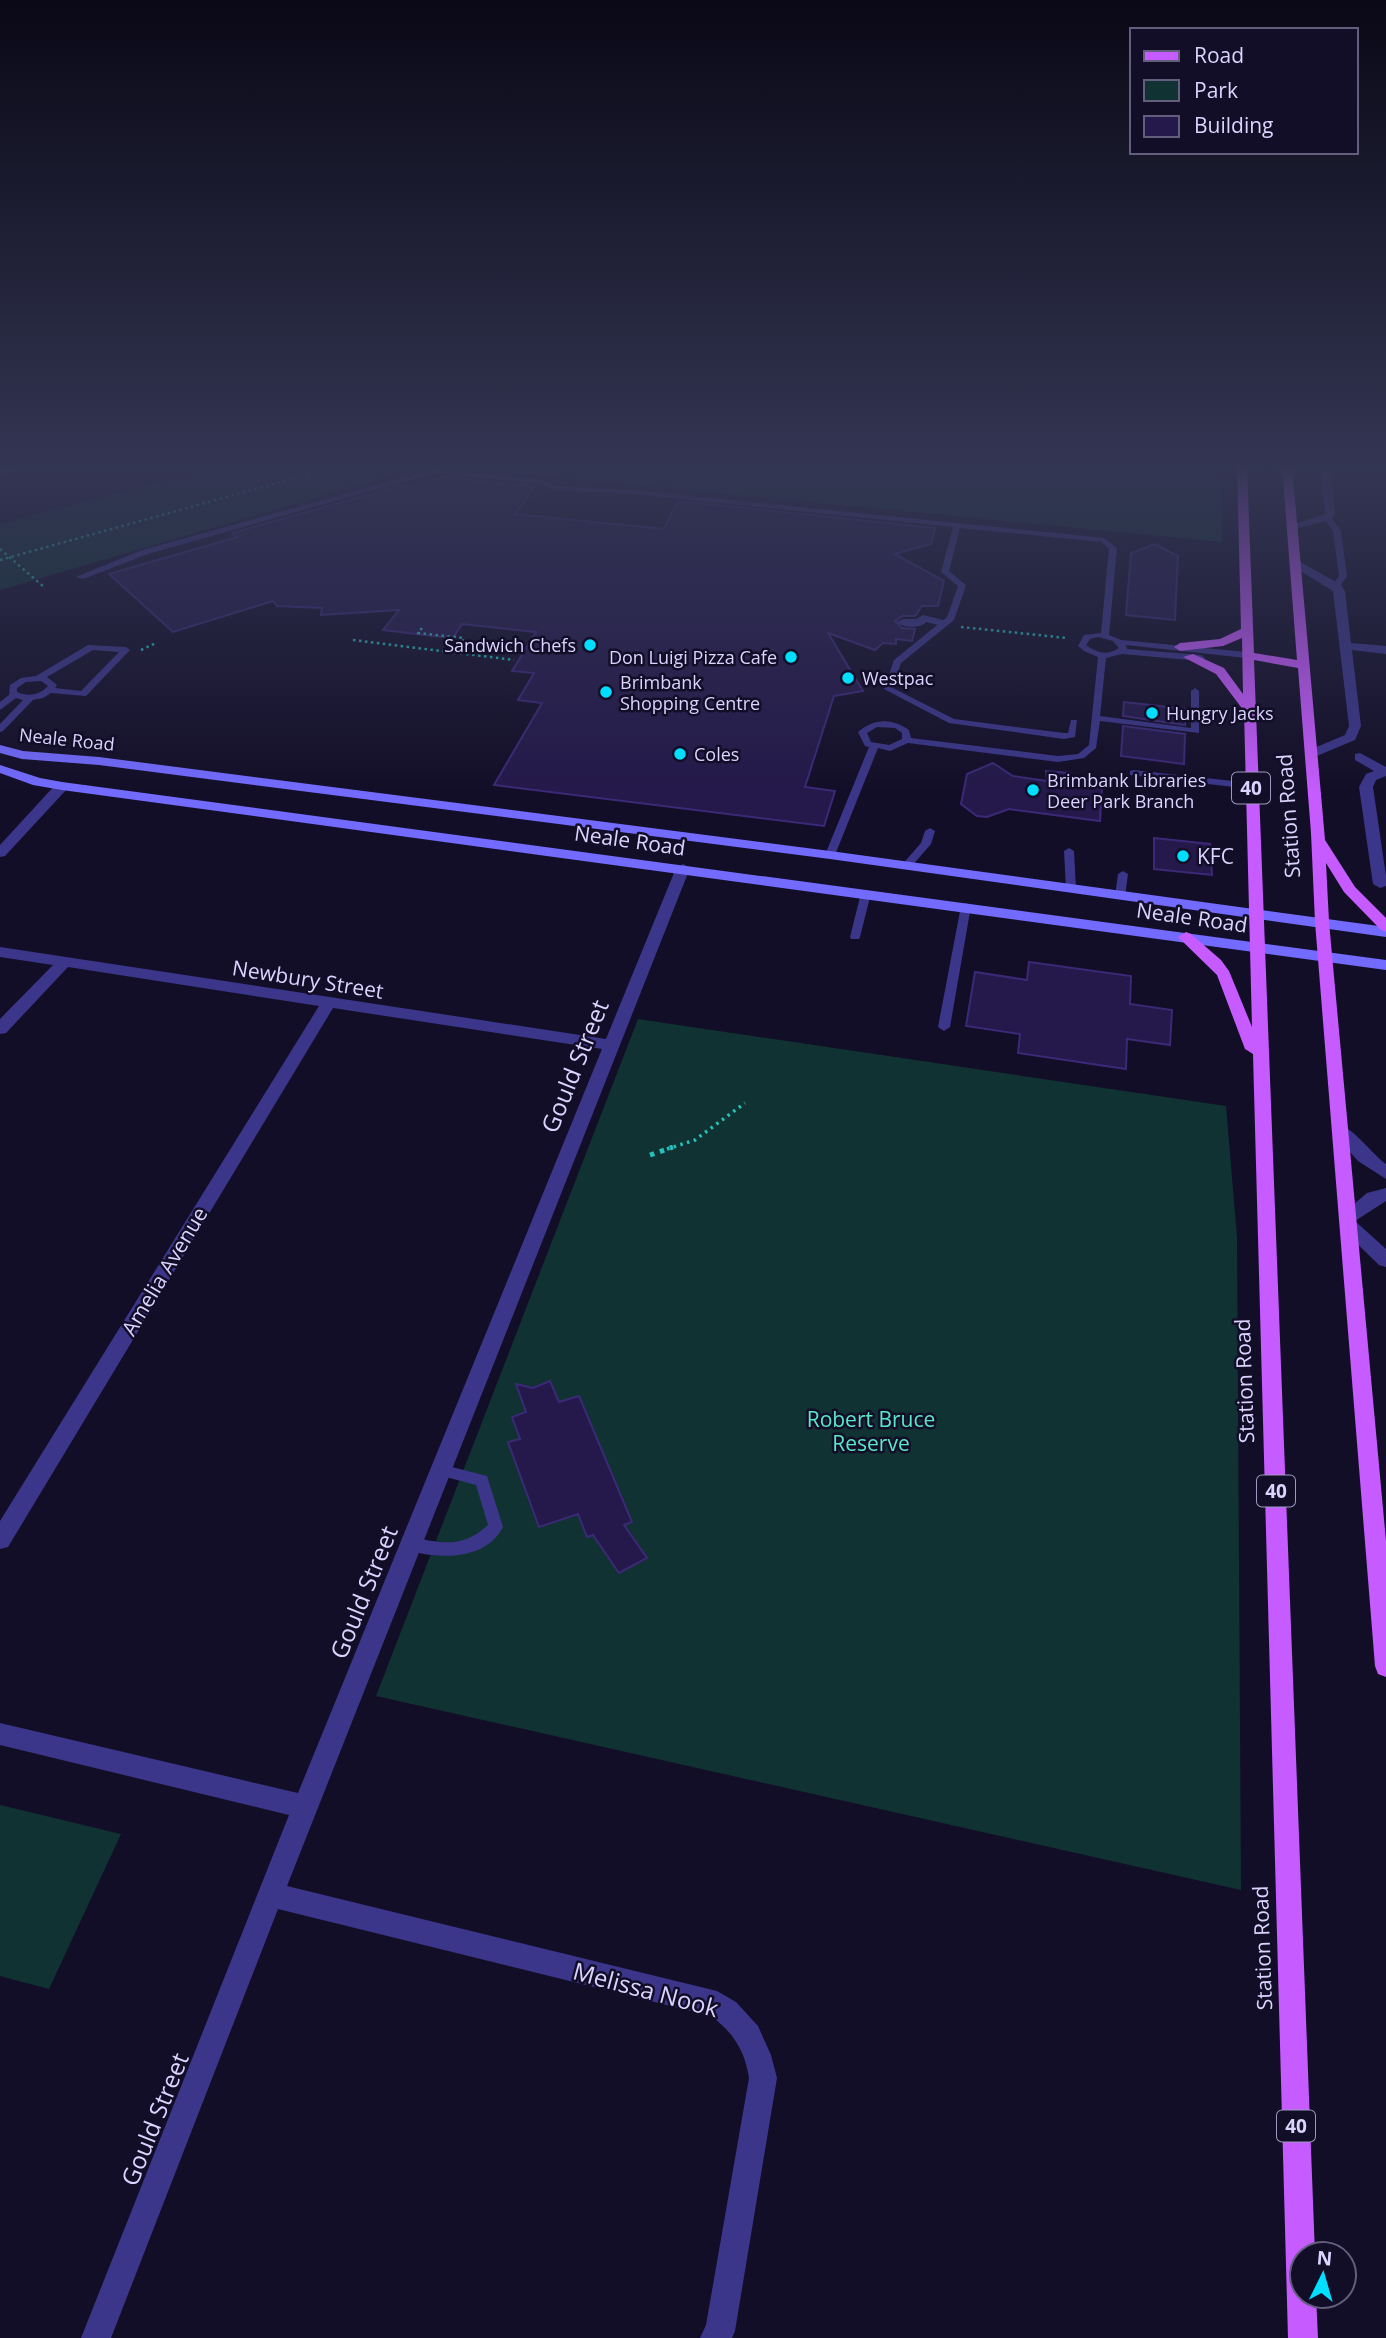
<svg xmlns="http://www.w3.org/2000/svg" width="1386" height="2338" font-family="'Open Sans',sans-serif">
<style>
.green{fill:#103232}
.building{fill:#24194a;stroke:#3b2977;stroke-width:2}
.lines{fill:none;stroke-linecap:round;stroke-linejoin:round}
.path-far2{stroke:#27c0bb;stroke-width:2.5;stroke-dasharray:2.5 3.5;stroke-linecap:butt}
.path-far1{stroke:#27c0bb;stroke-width:3.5;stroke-dasharray:2.5 4.5;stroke-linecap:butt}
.path{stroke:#27c0bb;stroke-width:5;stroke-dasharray:4.5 6;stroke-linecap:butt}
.lane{fill:#3b3689;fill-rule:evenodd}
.street{fill:#3b3689;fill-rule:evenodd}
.secondary{fill:#736bff;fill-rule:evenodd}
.primary{fill:#c65bff;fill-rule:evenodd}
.poi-dot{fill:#00dfff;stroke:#130e28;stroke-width:2.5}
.labels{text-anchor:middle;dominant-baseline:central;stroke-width:5;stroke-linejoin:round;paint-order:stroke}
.far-poi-label{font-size:18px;fill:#dad4ff;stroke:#130e28;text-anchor:start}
.far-street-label{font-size:18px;fill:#dad4ff;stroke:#130e28}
.shield{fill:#130e28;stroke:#9e99be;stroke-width:2}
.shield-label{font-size:19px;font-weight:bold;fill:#dad4ff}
.street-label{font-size:21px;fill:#dad4ff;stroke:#130e28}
.poi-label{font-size:21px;fill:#dad4ff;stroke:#130e28;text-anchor:start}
.park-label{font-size:21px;fill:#58e7c7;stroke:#130e28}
.near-street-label{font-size:24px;fill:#dad4ff;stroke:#130e28}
</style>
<rect width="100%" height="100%" fill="#130e28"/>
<!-- green -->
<path class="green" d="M227,465H1221L1222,542L428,465L0,590V524Z
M638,1019L1226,1106L1237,1237L1241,1890L376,1696Z
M0,1805L121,1834L49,1989L0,1976Z"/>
<!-- building -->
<path class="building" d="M446,477L535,486L515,514L664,529L678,501L935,528L931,544L895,554L944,581L938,606H922L915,616H903L895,621L902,628L915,629L912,641L896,639V644L883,643L875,650L828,633L863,691L834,696L805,787L835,791L824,826L494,785L542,703L518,700L534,673L512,671L536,632L462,624L453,638L425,635L383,630L399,610L321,615L322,608L277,606L273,601L173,632L109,574L237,537L232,533L403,485L408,488Z
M1155,544L1178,556L1175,620L1126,615L1131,553Z
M1124,702L1186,709L1185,725L1123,716Z
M1123,726L1185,734L1184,764L1121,756Z
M993,763L1013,776L1047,781L1046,771L1070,773L1069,784L1102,787L1100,821L1009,809L987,817L977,816L961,804L967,774Z
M1154,838L1210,844L1212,875L1154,869Z
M1029,962L1131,976L1130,1004L1172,1010L1170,1045L1127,1039L1126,1069L1018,1053L1020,1034L966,1026L975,972L1027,980Z
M550,1381L559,1402L579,1396L632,1522L624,1525L647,1558L619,1573L593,1535L587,1537L578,1514L539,1527L508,1442L520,1439L512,1417L526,1412L516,1384L533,1388Z"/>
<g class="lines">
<!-- path-far2 -->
<path class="path-far2" d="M0,549L44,587
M0,560L309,474L320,465
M961,627L1067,638
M422,628L418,633L464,638L460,651
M353,640L514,660
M141,650L156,643"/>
<!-- path-far1 -->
<path class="path-far1" d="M667,1149L695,1140L745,1103"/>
<!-- path -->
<path class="path" d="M650,1155L673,1147"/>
<!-- lane -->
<path class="lane" d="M434,469L543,480L554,486L632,490L1104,538L1117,548L1109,635L1121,640L1246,652L1250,655L1246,658L1126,645L1127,649L1201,655L1205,658L1201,661L1122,654L1106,658L1100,716L1191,728V691L1195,688L1199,691V733L1100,721L1096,748L1084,758L1058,762L908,743L890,751L878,748L835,855L830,858L825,855L869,747L865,746L858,732C874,718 892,718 909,730L911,738L1058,756L1078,754L1089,745L1098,657L1084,651L1078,646L1084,635L1101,633L1109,549L1102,542L960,528L949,571L966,585L954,620L901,663L893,688L954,719L1064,733H1068L1071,720H1077L1075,737L1064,739L949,723L884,689L894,660L947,617L958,586L941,572L953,527L632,494L552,490L541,484L434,473L148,554L83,579L76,577L142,550ZM1098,637L1113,641L1119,648C1108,656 1097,653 1086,645L1090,639ZM877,727L895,728L902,733V739L889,745L871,742L867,733Z
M1324,516H1330L1341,531L1347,576L1339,588H1336L1332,586L1339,576L1333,531L1323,518Z
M88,645L126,647L130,650L86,696L51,693L43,698L33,700L3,731L0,732V724L23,700L16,698L0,710V702L9,695L10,685L21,678L36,676ZM93,650L119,652L81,691L55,688L57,685L47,677ZM41,681L48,686C40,695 28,697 17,692V688L26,682Z
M1133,770L1251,783L1256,786L1251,789L1130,775V771Z
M930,828L935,831L931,844L910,868H902L901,866L921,843L925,831Z
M1069,848L1074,851L1076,889L1071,892L1066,889L1064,851Z
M1123,871L1128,874L1125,896L1120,899L1115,896L1118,874Z
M866,890L871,893L860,937L859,939H851L850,937L861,893Z
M966,903L971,906L950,1027L944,1031L938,1027L961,906Z
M440,1464L487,1476L503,1527C486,1561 436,1560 405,1549L402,1544L405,1539L410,1537C442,1543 462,1549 488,1525L476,1485L435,1474L433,1470L435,1466Z"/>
<!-- street -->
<path class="street" d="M26,465H80L75,468L0,473V467Z
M1320,465H1330L1335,514L1331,520L1289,530V526L1325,514Z
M1292,562H1300L1340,584L1345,591L1351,643L1386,646V654L1352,650L1361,726L1355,740L1312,758L1307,757V751L1345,735L1349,726L1333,591L1292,566Z
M923,615L947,621L949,623L943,626L926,622C920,629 903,628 897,622L903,619H916Z
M1360,753L1386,767V776L1376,780L1373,787L1386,876V886L1380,888L1373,884L1359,787L1366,774L1374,771L1355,760V754Z
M62,782L69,786L67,789L5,856L0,857V845L57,783Z
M683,864L690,868L287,1886L717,1991L736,2002L758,2026L771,2055L777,2078L735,2331L732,2338H700L706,2325L749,2078C745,2051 733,2032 711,2016L278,1909L111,2338H81L289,1815L0,1745V1723L298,1793L602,1049L333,1008L8,1547L0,1549V1521L319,1006L68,967L6,1033L0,1034V1019L53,965L0,957V947L606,1039L676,868Z
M1342,1126C1355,1130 1373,1155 1386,1164V1179L1358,1161L1336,1136L1333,1132Z
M1386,1188V1201L1355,1221L1386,1249V1267L1379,1265L1344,1231L1341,1226L1344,1221L1340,1216L1367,1193Z"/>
<!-- secondary -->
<path class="secondary" d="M0,745L23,751L99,757L830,851L1386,927V937L830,859L99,765L22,759L0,753Z
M0,765L40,778L62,782L1386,960V970L62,790L33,785L0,773Z"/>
<!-- primary -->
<path class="primary" d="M1237,465H1247L1254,653L1297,660L1282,465H1292L1325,840L1355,887L1386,918V932L1381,930L1344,892L1326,863L1329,922L1386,1541V1677L1378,1674L1375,1666L1315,922L1311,833L1298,668L1254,660L1315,2254H1302V2296H1316L1318,2338H1288L1253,1054L1245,1049L1217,975L1178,937L1186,932L1191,934L1221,960L1229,971L1252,1027L1244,711L1216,674L1183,657L1193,654L1224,668L1243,694L1242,638L1223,646L1180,651L1174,647L1180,643L1220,639L1241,629Z"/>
</g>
<!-- sky -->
<linearGradient id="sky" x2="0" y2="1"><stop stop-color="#0a0816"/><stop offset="0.59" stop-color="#333653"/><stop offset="1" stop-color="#333653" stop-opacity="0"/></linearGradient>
<rect width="1386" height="793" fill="url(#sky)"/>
<!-- markers -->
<g class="poi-dot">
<circle cx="590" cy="645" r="7"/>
<circle cx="791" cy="657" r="7"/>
<circle cx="848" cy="678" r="7"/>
<circle cx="606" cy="692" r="7"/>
<circle cx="1152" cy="713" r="7"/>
<circle cx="680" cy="754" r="7"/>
<circle cx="1033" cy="790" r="7"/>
<circle cx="1183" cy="856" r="7"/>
</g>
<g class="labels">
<!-- far-poi labels -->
<g class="far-poi-label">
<text x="576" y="645" text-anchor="end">Sandwich Chefs</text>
<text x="777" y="657" text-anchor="end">Don Luigi Pizza Cafe</text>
<text x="862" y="678">Westpac</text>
<text x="620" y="682">Brimbank<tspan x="620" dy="21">Shopping Centre</tspan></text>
<text x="1166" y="713">Hungry Jacks</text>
<text x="694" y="754">Coles</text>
<text x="1047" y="780">Brimbank Libraries<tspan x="1047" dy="21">Deer Park Branch</tspan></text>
</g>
<!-- far-street labels -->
<g class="far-street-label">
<text transform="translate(67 739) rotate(6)">Neale Road</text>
</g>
<!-- shield labels -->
<g class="shield">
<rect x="1232" y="772.5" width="38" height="31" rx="5"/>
<rect x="1257" y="1475.5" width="38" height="31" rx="5"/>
<rect x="1277" y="2110.5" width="38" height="31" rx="5"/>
</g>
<g class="shield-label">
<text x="1251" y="788">40</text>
<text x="1276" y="1491">40</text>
<text x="1296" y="2126">40</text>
</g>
<!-- street labels -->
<g class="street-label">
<text transform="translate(1288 816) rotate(-94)">Station Road</text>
<text transform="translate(630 840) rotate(8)">Neale Road</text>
<text transform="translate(1192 917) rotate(8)">Neale Road</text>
<text transform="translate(308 979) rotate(9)">Newbury Street</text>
<text transform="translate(164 1271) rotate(-59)">Amelia Avenue</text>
<text transform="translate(1244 1381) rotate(-92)">Station Road</text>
<text transform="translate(1262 1948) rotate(-92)">Station Road</text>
</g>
<!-- poi labels -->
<g class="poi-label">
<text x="1197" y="856">KFC</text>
</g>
<!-- park labels -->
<g class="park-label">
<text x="871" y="1419">Robert Bruce<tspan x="871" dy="24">Reserve</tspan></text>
</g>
<!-- near-street labels -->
<g class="near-street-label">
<text transform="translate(574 1066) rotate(-68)">Gould Street</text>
<text transform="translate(363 1592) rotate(-68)">Gould Street</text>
<text transform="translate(646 1989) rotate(15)">Melissa Nook</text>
<text transform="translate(154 2119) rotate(-68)">Gould Street</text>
</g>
</g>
<!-- legend -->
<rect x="1130" y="28" width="228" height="126" fill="#130e28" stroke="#635d7e" stroke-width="2"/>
<rect x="1144" y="51" width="35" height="10" fill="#c65bff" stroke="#635d7e" stroke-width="2"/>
<text x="1194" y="63" font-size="21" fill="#dad4ff">Road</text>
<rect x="1144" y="80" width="35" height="21" fill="#103232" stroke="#635d7e" stroke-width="2"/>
<text x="1194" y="98" font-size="21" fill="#dad4ff">Park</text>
<rect x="1144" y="116" width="35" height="21" fill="#24194a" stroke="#635d7e" stroke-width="2"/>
<text x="1194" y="133" font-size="21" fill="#dad4ff">Building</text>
<!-- north arrow -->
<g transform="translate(1323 2275) rotate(5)"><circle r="33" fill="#130e28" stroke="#635d7e" stroke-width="2"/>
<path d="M0-5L12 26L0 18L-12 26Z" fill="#00dfff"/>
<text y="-10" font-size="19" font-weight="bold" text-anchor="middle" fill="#dad4ff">N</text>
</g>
</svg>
